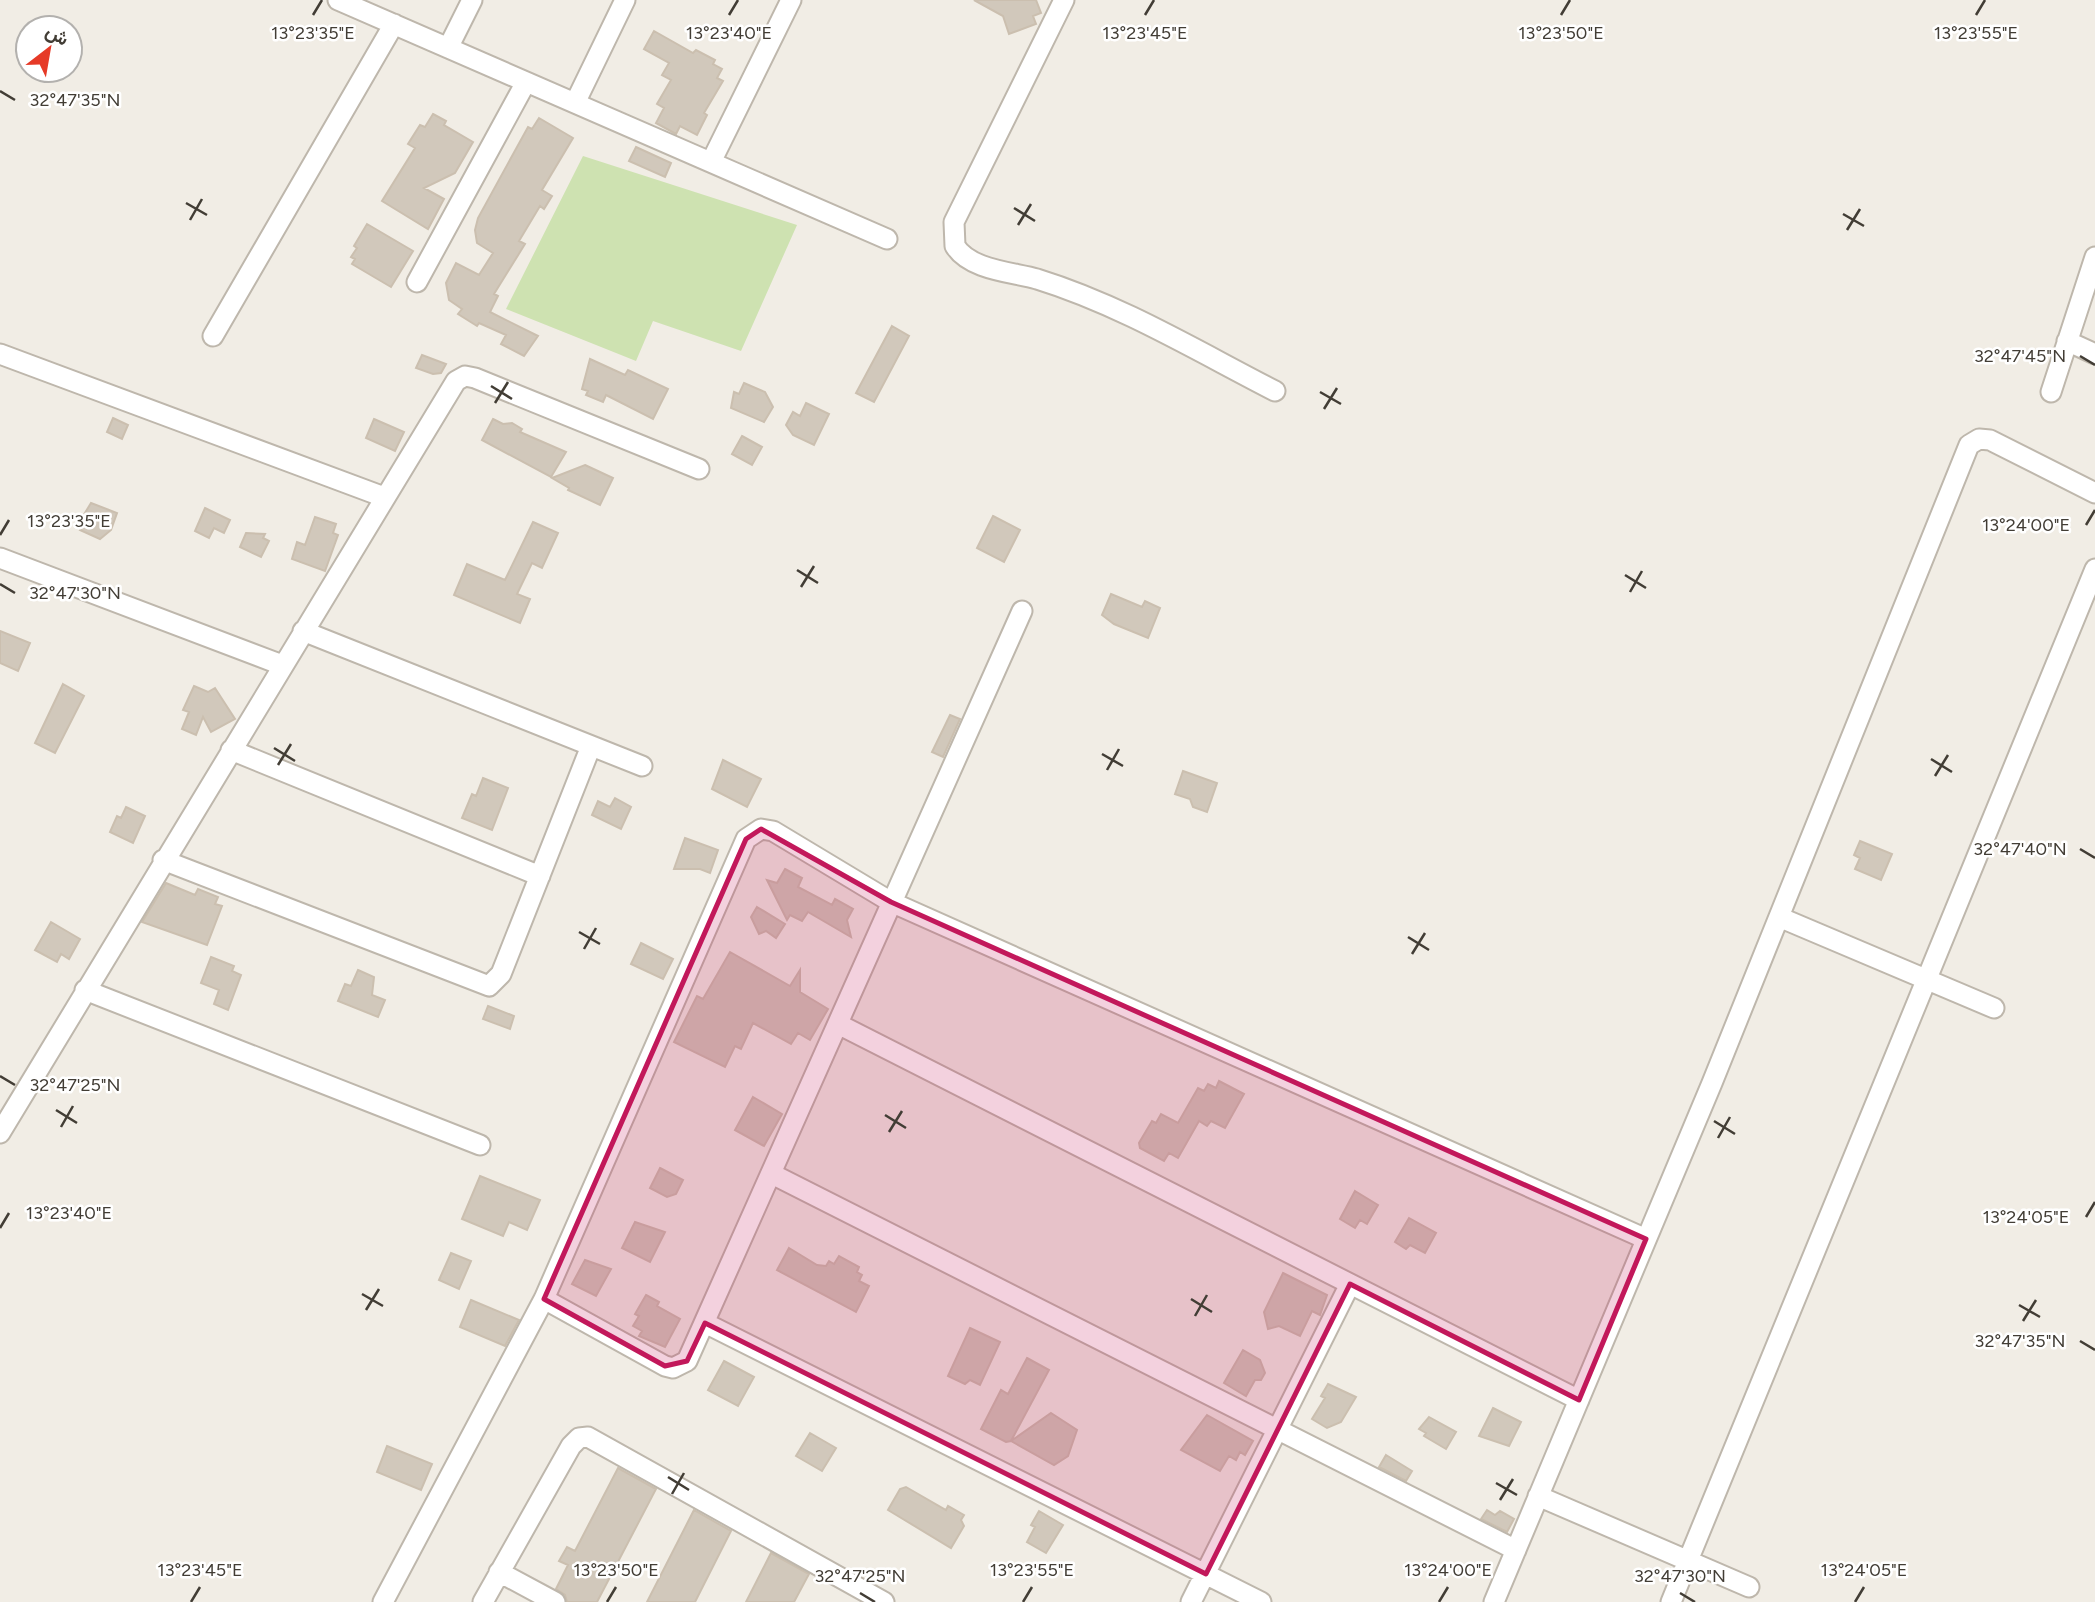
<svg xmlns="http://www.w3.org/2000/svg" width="2095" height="1602" font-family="Figtree,Vazirmatn,sans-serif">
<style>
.green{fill:#cee2b1}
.building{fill:#d1c8bb;stroke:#cbbfaf;stroke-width:2}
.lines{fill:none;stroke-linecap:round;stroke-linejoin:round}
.street-casing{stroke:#beb7ac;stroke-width:23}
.street{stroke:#fff;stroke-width:19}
.marked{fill:#c2185b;fill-opacity:0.2;stroke:#c2185b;stroke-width:5;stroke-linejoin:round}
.ticks{fill:none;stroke:#423d35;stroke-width:2.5}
.ticks-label{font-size:18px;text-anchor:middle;fill:#423d35;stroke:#fff;stroke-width:5;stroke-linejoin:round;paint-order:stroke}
</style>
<rect width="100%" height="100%" fill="#f1ede5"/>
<!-- green -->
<path class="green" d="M583,156L797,225L741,351L653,321L636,361L506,309Z"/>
<!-- building -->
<path class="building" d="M974,0H1036L1041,13L1033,16L1036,24L1009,34L1003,16Z
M654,31L693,53L696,50L715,60L713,64L722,69L717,78L723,81L704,113L707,115L697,135L680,126L676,134L656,123L664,108L657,104L671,80L662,75L669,63L644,49Z
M433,114L446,121L444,125L473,142L455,173L424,188L444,199L428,229L382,201L415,148L408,144L420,125L425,127Z
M539,118L573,138L542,190L552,196L544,209L540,206L519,241L525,244L494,294L498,296L490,312L538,336L524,356L501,344L506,335L479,323L477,326L458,314L462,309L449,300L446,283L456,263L479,275L493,253L477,243L475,230L478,218L528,127L532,129Z
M636,147L671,163L665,177L629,161Z
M367,224L413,251L391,287L352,264L355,259L351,257L357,248L354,246Z
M892,326L909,336L874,402L856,393Z
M422,355L446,364L441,373L433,374L416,368Z
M590,359L625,375L628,370L668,389L653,419L606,395L603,402L586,395L588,391L582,389Z
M744,383L765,392L773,407L764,422L731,408L734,392L739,394Z
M806,403L829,414L814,445L793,435L786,425L793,412L800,416Z
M113,418L128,425L122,439L107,432Z
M374,419L404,432L395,451L366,438Z
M493,419L503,424L512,423L522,429L520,432L566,452L551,477L482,440Z
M742,436L762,447L752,465L732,454Z
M585,465L613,478L600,505L568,490L569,488L552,478Z
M91,503L117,513L111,530L100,539L80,530L83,525L80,521Z
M205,508L230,520L224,533L214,528L209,538L195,531Z
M993,516L1020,530L1004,562L977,548Z
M315,517L336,524L333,533L338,535L325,571L292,559L297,542L305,545Z
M533,522L558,533L542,568L532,563L517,594L530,599L520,623L454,595L467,564L505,580Z
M246,533L265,534L263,538L269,541L261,557L240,547Z
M1111,594L1142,607L1145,601L1160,608L1148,638L1114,624L1102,615Z
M0,631L30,643L18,671L0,663Z
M63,684L84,696L55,753L35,743Z
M194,686L208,692L215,688L235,719L211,732L203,717L196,735L182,729L189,712L183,710Z
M950,715L960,719L943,757L932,752Z
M723,760L761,779L747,807L712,789Z
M1183,771L1217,783L1207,812L1193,807L1190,799L1175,794Z
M483,778L508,788L492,830L462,818L472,794L476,796Z
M615,798L631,807L621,829L592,815L598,801L610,807Z
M126,807L145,816L133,843L110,832L117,816L121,818Z
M685,838L718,850L710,873L700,869H674Z
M1860,841L1892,854L1881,880L1855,869L1860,858L1854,855Z
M785,869L802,878L798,887L832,905L835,899L853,909L847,920L851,937L808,912L802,921L790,915L787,920L767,880L777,883Z
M166,883L195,895L198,889L218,897L215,904L222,906L207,945L142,922Z
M757,907L785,924L776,938L766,931L759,934L751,917Z
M51,922L80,939L69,959L61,954L57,962L35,950Z
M641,943L673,959L663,979L631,964Z
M730,952L790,986L800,970V992L828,1009L810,1040L798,1033L791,1044L753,1023L741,1049L735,1046L725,1067L674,1042L697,996L703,999Z
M211,957L234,966L232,971L241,975L228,1010L214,1004L219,990L201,983Z
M358,970L374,977L372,995L385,1000L378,1017L338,1001L345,984L351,986Z
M488,1006L514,1016L510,1029L483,1019Z
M1219,1081L1244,1094L1225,1128L1211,1121L1207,1126L1199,1121L1178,1158L1169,1153L1164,1161L1140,1148L1139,1143L1152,1121L1156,1123L1161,1114L1178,1123L1198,1088L1204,1091L1208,1084L1216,1088Z
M753,1097L782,1114L764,1146L735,1130Z
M660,1168L683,1180L676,1194L667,1197L650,1188Z
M480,1176L540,1200L527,1230L509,1222L503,1236L462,1219Z
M1355,1191L1378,1205L1367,1224L1360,1220L1355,1228L1340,1219Z
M1409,1218L1436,1233L1425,1253L1410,1245L1406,1249L1395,1242Z
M635,1222L665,1232L650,1262L622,1248Z
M789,1248L817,1265L826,1266L829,1261L834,1264L839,1256L859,1267L857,1272L862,1275L859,1281L869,1286L856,1312L777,1270Z
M451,1253L471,1261L459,1289L439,1280Z
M585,1260L611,1269L596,1296L572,1284Z
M1283,1273L1327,1295L1320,1315L1312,1311L1300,1336L1279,1326L1268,1329L1264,1312Z
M646,1295L659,1302L657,1306L680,1319L665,1347L639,1336L642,1331L633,1326L639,1316L635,1314Z
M471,1300L519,1320L505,1346L460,1327Z
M970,1328L1000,1342L980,1385L970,1380L965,1384L948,1376Z
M1243,1350L1260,1360L1265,1373L1261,1380H1255L1246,1396L1224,1383Z
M1027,1358L1049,1370L1011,1441L1006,1442L981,1429L1001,1390L1008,1394Z
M724,1361L754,1377L738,1406L708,1390Z
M1328,1384L1356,1397L1341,1422L1327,1428L1312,1419L1325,1398L1321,1396Z
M1493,1408L1521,1422L1509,1446L1479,1436Z
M1051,1413L1077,1430L1068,1456L1054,1465L1011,1441Z
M1207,1415L1253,1441L1245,1455L1240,1452L1236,1460L1229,1456L1220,1471L1181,1450Z
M1429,1417L1456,1432L1446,1449L1424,1436L1426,1433L1419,1429Z
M810,1433L836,1448L822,1471L796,1456Z
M387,1446L432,1464L421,1490L377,1472Z
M1386,1455L1412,1471L1406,1481L1379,1467Z
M618,1468L656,1489L597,1602H567L565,1595L556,1589L568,1565L559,1561L567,1547L575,1551Z
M906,1487L946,1510L948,1506L964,1515L961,1520L964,1526L951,1548L888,1510L900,1489Z
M694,1510L731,1531L695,1602H647Z
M1487,1510L1495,1515L1500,1511L1514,1519L1507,1532L1481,1519Z
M1039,1511L1063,1525L1046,1553L1027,1542L1035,1527L1031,1525Z
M771,1553L809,1574L794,1602H746Z"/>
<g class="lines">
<!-- street casing -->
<g class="street-casing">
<path id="street" d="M338,0L887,239
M1064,0L954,222L955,246C970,270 1012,272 1037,279C1121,305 1197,351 1275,391
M448,48L472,0
M575,103L625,0
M711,162L791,0
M417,282L526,82
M213,336L394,24
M2067,341L2095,354
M0,354L384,497
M2051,392L2095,257
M0,558L282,665
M303,631L642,766
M231,750L540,876
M163,860L489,986L501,974L591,746
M1779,917L1994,1008
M85,990L480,1145
M838,1024L1579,1400
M0,1133L456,381L465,376L475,378L699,469
M772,1174L1516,1550
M544,1299L665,1366L673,1368L687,1361L1022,611
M705,1323L1261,1602
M1538,1496L1749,1587
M499,1572L555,1602
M383,1602L544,1299L746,839L761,829L773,831L891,902L1646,1239
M483,1602L571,1446L579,1438L588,1437L884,1602
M1191,1602L1350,1284
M1494,1602L1712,1083L1969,445L1979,439L1990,440L2095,493
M1671,1602L2095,569"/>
</g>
<!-- street -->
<use href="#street" class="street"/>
</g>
<!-- marked area -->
<path class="marked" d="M761,829L891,902L1646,1239L1579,1400L1350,1284L1206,1574L705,1323L687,1361L665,1366L544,1299L746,839Z"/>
<!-- ticks -->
<path class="ticks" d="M313,15L322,0M729,15L738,0M1145,15L1154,0M1561,15L1570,0M1976,15L1985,0M0,91L15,100M186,203L207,215M1014,208L1035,221M1843,214L1864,226M190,220L202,199M1018,225L1031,204M1847,230L1860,209M2080,356L2095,365M491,386L512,399M1320,392L1341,404M495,403L508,382M1324,409L1337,388M2086,525L2095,510M0,535L9,520M797,570L818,583M1625,575L1646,588M0,584L15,593M801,587L814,566M1630,592L1642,571M274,748L295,761M1102,754L1123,766M1931,759L1952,772M278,765L291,744M1107,770L1119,749M1935,776L1948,755M2080,849L2095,858M579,932L600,944M1408,937L1429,950M584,949L596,928M1412,954L1425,933M0,1076L15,1085M56,1110L77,1123M885,1115L906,1128M1714,1121L1735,1134M61,1127L73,1106M889,1132L902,1111M1718,1138L1730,1117M2086,1217L2095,1202M0,1228L9,1213M362,1294L383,1306M1191,1299L1212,1312M2019,1305L2040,1317M366,1310L379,1289M1195,1316L1207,1295M2023,1321L2036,1300M2080,1341L2095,1350M668,1477L689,1490M1496,1483L1517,1495M672,1494L684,1473M1500,1500L1513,1479M860,1593L875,1602M1680,1593L1695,1602M191,1602L200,1587M607,1602L616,1587M1023,1602L1032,1587M1439,1602L1448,1587M1855,1602L1864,1587"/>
<g class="ticks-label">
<text x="313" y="39">13°23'35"E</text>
<text x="729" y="39">13°23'40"E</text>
<text x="1145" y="39">13°23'45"E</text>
<text x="1561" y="39">13°23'50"E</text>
<text x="1976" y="39">13°23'55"E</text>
<text x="75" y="106">32°47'35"N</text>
<text x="2020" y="362">32°47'45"N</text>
<text x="69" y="527">13°23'35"E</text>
<text x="2026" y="531">13°24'00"E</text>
<text x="75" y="599">32°47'30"N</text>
<text x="2020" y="855">32°47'40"N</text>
<text x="75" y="1091">32°47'25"N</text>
<text x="69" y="1219">13°23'40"E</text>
<text x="2026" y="1223">13°24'05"E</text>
<text x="2020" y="1347">32°47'35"N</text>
<text x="200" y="1576">13°23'45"E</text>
<text x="616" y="1576">13°23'50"E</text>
<text x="1032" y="1576">13°23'55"E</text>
<text x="1448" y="1576">13°24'00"E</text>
<text x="1864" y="1576">13°24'05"E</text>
<text x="860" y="1582">32°47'25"N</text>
<text x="1680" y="1582">32°47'30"N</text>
</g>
<!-- north arrow -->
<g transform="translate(49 49) rotate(31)"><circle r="33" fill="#ffffff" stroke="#b3b1ae" stroke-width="2"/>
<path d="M0-5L12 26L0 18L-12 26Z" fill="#e63a27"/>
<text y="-10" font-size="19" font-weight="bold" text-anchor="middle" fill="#423d35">ش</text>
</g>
</svg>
